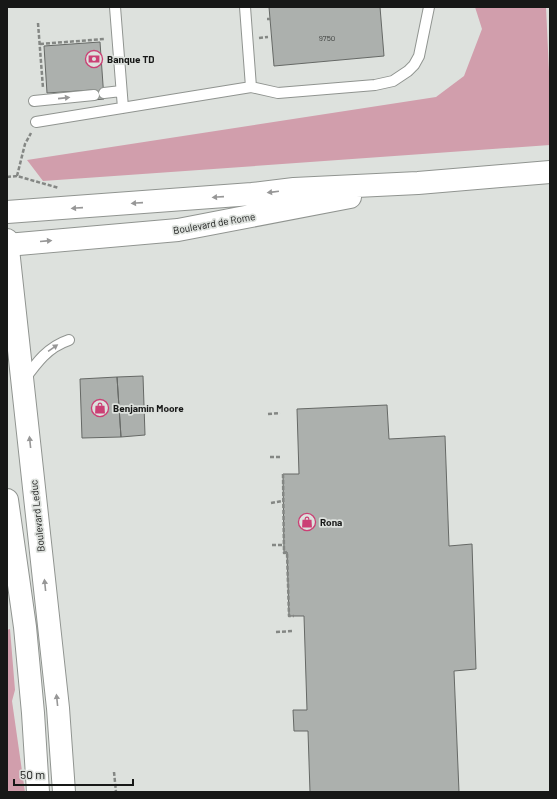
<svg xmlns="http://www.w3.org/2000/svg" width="557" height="799" font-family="Barlow,sans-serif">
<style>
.green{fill:#d19eac}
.building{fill:#acb0ad;stroke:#666966}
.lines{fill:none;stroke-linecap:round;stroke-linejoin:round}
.service-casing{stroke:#909490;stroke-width:12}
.tertiary-casing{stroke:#909490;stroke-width:24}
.secondary-casing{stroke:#909490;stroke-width:24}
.path{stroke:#848784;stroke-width:2.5;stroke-dasharray:4 2;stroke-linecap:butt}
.service{stroke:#fff;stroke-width:10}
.tertiary{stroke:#fff;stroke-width:22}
.secondary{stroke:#fff;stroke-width:22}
.oneway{fill:#979797}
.labels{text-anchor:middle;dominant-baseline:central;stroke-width:3.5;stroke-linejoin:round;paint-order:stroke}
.number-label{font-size:8px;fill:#3c3e3c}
.poi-label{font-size:10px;font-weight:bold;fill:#171817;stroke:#dde1dd;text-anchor:start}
.street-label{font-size:10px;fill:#171817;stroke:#dde1dd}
</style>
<rect width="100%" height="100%" fill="#dde1dd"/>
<!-- green -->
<path class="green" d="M475,7H546L550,93V145L43,181L27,160L436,97L464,76L482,29Z
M10,629L15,690L12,701L25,792H7V630Z"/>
<!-- building -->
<path class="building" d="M269,7H380L384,56L274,66Z
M100,42L104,99L94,100L93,90L47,93L44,46Z
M143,376L145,435L121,437L117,377Z
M117,377L121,437L82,438L80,379Z
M387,405L389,439L445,436L449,546L472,544L476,669L454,671L459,792H310L308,731H294L293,710H307L304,616H289L287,552L284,553L283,474H299L297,409Z"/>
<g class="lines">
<!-- service casing -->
<g class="service-casing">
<path id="service" d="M115,7L123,108
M245,7L251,87
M104,93L121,91
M34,101L94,95
M36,122L251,87L278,93L375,85L393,81L408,71L414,65L419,56L429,7
M24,380C37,362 48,347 69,340"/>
</g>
<!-- tertiary casing -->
<g class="tertiary-casing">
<path id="tertiary" d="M7,240L58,708L64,792
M7,500L25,627L33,713L38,792"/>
</g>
<!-- secondary casing -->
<g class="secondary-casing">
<path id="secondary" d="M7,212L252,194L294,189L418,183L550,172
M7,245L178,230L350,197"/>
</g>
<!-- path -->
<path class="path" d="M267,19H270
M38,23L43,88
M259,38L268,37
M40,44L104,39
M17,176L25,144L31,133
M7,177L17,176L59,188
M268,414L280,413
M270,457H282
M283,474L284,553L287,552L289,616H294
M271,503L283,501
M272,545H284
M276,632L294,631
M114,772L116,792"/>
<!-- service -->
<use href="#service" class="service"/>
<!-- tertiary -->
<use href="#tertiary" class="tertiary"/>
<!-- secondary -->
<use href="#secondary" class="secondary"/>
</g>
<!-- one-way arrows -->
<defs><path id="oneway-solid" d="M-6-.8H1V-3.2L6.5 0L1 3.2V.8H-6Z"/></defs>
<g class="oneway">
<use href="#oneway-solid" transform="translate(64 98) rotate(-6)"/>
<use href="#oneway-solid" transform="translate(273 192) rotate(173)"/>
<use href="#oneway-solid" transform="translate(218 197) rotate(176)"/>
<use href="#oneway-solid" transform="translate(137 203) rotate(176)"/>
<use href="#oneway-solid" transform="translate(77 208) rotate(176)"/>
<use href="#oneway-solid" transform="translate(46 241) rotate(-5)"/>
<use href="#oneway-solid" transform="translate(53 348) rotate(-35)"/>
<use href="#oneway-solid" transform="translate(30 442) rotate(-96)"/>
<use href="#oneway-solid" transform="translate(45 585) rotate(-96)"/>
<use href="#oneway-solid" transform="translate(57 700) rotate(-96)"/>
</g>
<!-- icons -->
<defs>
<g id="bank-ring" transform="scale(0.9)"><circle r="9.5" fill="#dde1dd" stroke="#cb4075" stroke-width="1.5"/><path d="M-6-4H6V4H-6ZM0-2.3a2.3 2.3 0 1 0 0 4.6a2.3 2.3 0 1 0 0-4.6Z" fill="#cb4075"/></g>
<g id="shop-ring" transform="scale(0.9)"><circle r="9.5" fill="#dde1dd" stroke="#cb4075" stroke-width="1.5"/><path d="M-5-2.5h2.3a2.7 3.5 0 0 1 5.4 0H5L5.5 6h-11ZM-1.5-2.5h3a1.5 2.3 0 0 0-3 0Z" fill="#cb4075"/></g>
</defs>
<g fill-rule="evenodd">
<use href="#bank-ring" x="94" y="59"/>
<use href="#shop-ring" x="100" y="408"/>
<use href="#shop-ring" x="307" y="522"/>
</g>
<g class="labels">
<!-- number labels -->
<g class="number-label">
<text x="327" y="38">9750</text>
</g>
<!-- poi labels -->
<g class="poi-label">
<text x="107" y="59">Banque TD</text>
<text x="113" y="408">Benjamin Moore</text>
<text x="320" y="522">Rona</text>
</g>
<!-- street labels -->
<g class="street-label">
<text transform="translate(214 223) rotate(-10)">Boulevard de Rome</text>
<text transform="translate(37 516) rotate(-96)">Boulevard Leduc</text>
</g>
</g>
<!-- border -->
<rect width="557" height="799" fill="none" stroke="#171817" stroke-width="16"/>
<!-- scale -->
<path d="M14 779v6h119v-6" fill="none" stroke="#171817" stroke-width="2"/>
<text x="20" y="779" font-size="12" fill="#171817" stroke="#dde1dd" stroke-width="3" paint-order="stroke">50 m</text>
</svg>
